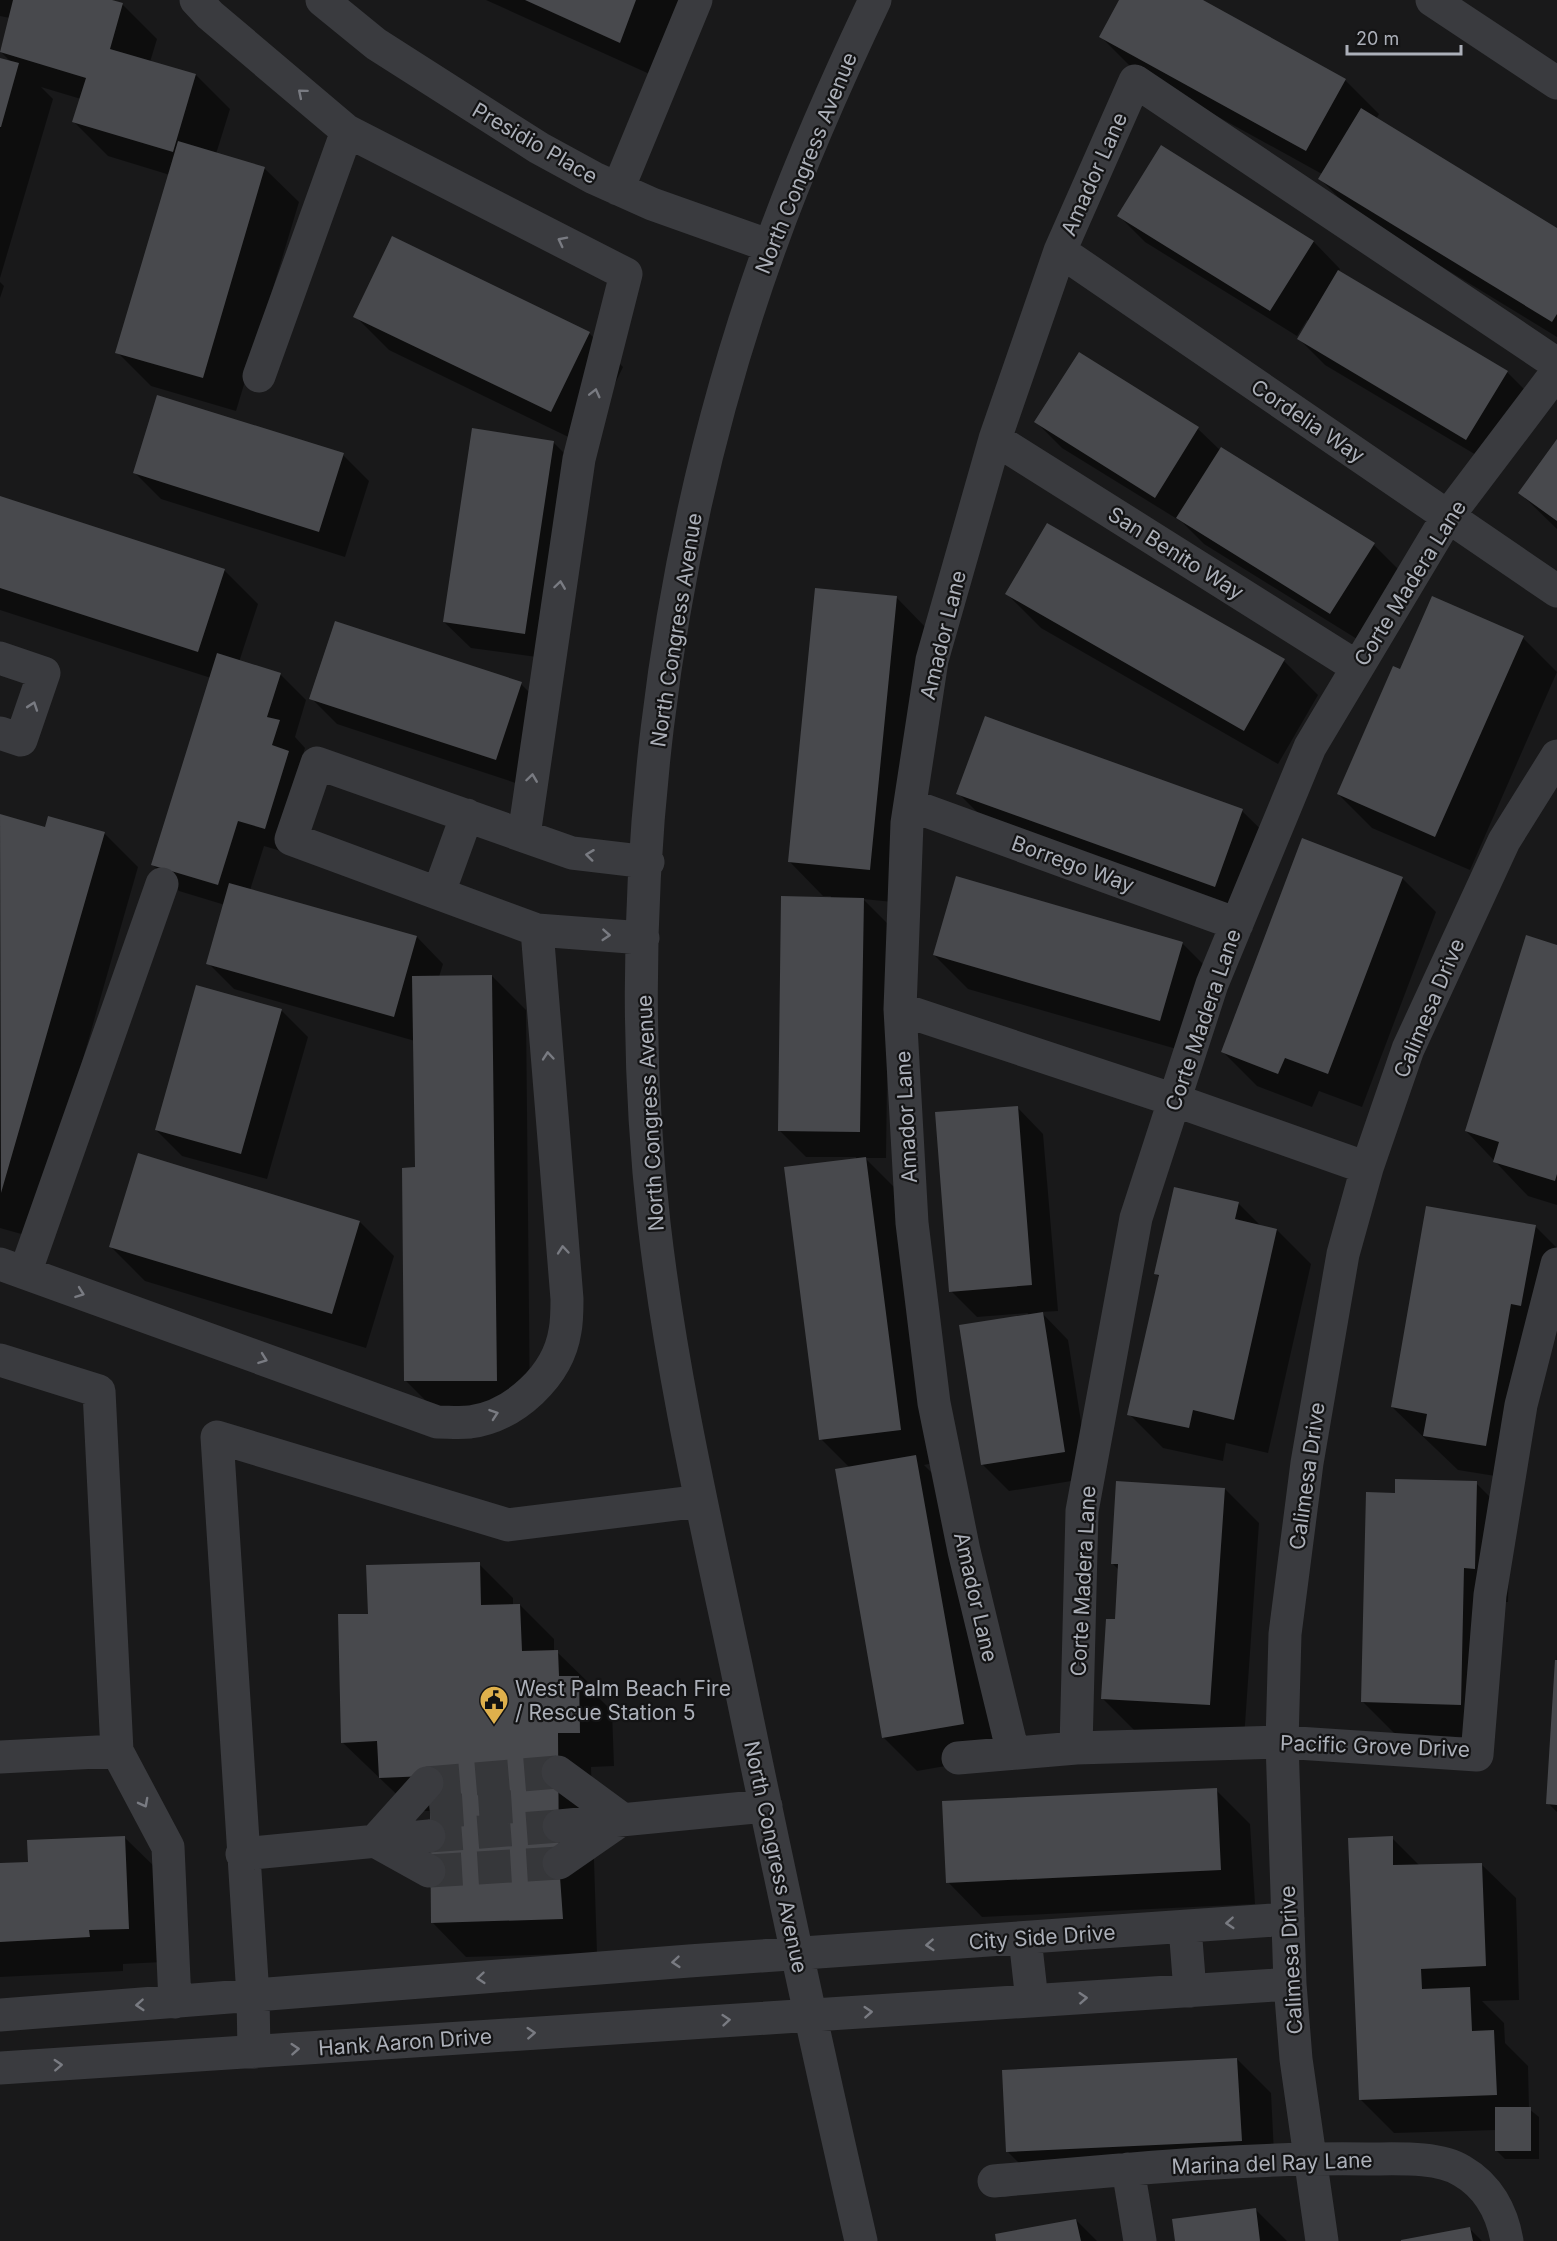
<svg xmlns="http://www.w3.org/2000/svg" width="1557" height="2241" font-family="Inter,sans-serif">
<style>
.shadow{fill:#0007}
.building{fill:#48494d}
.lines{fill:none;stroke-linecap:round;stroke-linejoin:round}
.minor-tunnel{stroke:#36373a;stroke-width:33;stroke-dasharray:33 16;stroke-linecap:butt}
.minor{stroke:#3a3b3f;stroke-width:33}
.oneway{stroke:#797b82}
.labels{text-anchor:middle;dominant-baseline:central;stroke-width:4.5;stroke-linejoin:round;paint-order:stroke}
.street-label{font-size:21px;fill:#acb0b9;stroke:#141415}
.poi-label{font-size:21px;fill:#acb0b9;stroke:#141415;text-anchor:start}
</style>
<rect width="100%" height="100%" fill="#19191a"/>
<!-- shadow -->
<path class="shadow" d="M0,0H107L123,5L157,39L150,62L196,75L230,109L216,154L264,168L299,202L236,411L151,386L117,352L170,175L108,156L74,122L81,99L41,87L53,99L0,278V59L12,63L0,51L10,18L0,16Z
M486,0H682L654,76Z
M1121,0H1200L1345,80L1379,114L1376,119L1557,230V337L1354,213L1320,179L1322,174L1135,71L1101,37Z
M1161,147L1314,242L1340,269L1338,272L1507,372L1533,398L1493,465L1325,365L1299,339L1309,321L1307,320L1297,336L1145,242L1119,216Z
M0,282L4,286L0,298Z
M355,316L589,333L623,367L585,445L389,350Z
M1079,354L1198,429L1221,451L1222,449L1374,545L1400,571L1357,639L1204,544L1182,522L1062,448L1036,422Z
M553,442L579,468L551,659L471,648L444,622Z
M1557,442V529L1520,493Z
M343,455L369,481L345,557L161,499L135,473Z
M0,498L224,570L258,604L239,662L280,674L306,700L295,737L305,748L300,764L291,854L264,846L250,890L417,937L443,964L439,977L492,976L526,1010L530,1414L440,1415L406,1381L416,1169L415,1041L234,989L208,963L225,905L179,891L153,865L211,678L0,610Z
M1047,525L1284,661L1318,695L1278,764L1041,628L1007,594Z
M896,597L930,632L903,903L863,899L889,925L886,1158H865L899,1192L934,1463L924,1465L950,1491L997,1757L917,1771L883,1737L850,1468L821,1439L856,1157H806L780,1131L831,896H823L789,861Z
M1523,638L1557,672L1470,870L1372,828L1338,794L1401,671Z
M521,684L547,710L522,785L337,724L311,698Z
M986,718L1242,811L1277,845L1249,920L992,827L958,793Z
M0,816L46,829L104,833L138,867L32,1237L0,1228Z
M1402,878L1436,912L1362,1107L1319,1091L1312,1107L1257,1086L1223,1052Z
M1182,943L1216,977L1194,1054L968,989L934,955Z
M1557,947V1205L1528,1196L1466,1131Z
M197,986L282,1011L308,1037L267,1179L182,1156L156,1130Z
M1017,1107L1043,1134L1058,1311L1041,1312L1068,1340L1090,1478L1009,1491L983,1465L1028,1313L977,1317L951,1291Z
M1238,1203L1262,1227L1277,1230L1311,1264L1268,1453L1226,1443L1223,1461L1163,1448L1129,1414L1160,1278L1156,1274Z
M360,1222L394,1256L366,1348L145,1281L111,1247Z
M1535,1226L1557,1248V1329L1555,1339L1544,1337L1520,1480L1458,1470L1392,1407Z
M1476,1483L1510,1517L1508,1602H1497L1494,1738L1396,1735L1362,1701Z
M1225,1489L1259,1523L1244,1739L1136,1732L1102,1698L1116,1621L1119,1570L1112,1563Z
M479,1564L513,1598V1605H520L554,1639V1652H557L592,1686V1691L612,1711L614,1766L591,1767L597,1953L466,1957L432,1922L431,1811H414L342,1742L369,1615Z
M1557,1655V1812L1548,1803Z
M1216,1790L1250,1824L1255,1904L982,1917L948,1882Z
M124,1837L159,1871L163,1962L123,1964V1971L0,1977V1864L29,1863Z
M1392,1838L1420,1866L1481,1864L1516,1898L1519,2000L1482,2001L1504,2023L1505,2043L1528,2066L1529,2109L1539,2117V2159H1505L1496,2150V2130L1394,2133L1360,2099Z
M1237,2059L1271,2093L1275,2174L1042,2186L1008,2152Z
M1255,2209L1287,2241H1176Z
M1076,2220L1097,2241H998Z
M1470,2229L1482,2241H1403Z"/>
<!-- building -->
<path class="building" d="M13,0H112L123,3L110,49L196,74L173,152L72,122L86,78L0,52Z
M525,0H636L620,43Z
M1119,0H1203L1346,79L1306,151L1099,37Z
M0,58L19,63L1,127H0Z
M1361,108L1557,228V314L1552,322L1318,179Z
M178,141L265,167L203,378L115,353Z
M1161,145L1314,241L1270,311L1117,216Z
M392,236L590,332L551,412L353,317Z
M1338,270L1508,371L1466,440L1297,339Z
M1079,352L1199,427L1155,498L1034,422Z
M157,395L344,453L319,532L133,473Z
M472,428L554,441L525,634L443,622Z
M1557,439V521L1518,493Z
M1221,447L1375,543L1330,614L1176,518Z
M0,496L225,569L198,652L0,588Z
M1047,523L1285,659L1244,731L1005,594Z
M815,588L897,596L870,870L788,862Z
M1432,596L1524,636L1435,837L1337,794L1393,666L1400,669Z
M335,621L522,682L496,760L309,699Z
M217,653L281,673L267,717L280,720L272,745L289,751L265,829L238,821L218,885L151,865Z
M985,716L1243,809L1215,887L956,794Z
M0,814L45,827L48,816L105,832L1,1193Z
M1302,838L1403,877L1328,1074L1285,1058L1278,1074L1221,1052Z
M956,876L1183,942L1160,1021L933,955Z
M229,883L417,936L394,1017L206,964Z
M781,896L864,898L860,1132L778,1131Z
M1526,935L1557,945V1174L1555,1181L1493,1162L1499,1142L1465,1131Z
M492,975L497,1381H404L402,1168L415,1167L412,976Z
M196,985L282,1009L241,1154L155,1130Z
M1018,1106L1032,1285L949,1292L935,1112Z
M138,1153L360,1221L332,1314L109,1247Z
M866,1157L901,1430L819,1440L784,1167Z
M1174,1187L1239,1202L1235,1219L1277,1229L1234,1420L1193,1410L1189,1428L1127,1415L1159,1275L1154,1274Z
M1426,1206L1536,1225L1521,1306L1511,1304L1486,1446L1423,1436L1427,1414L1391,1407Z
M1043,1312L1065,1452L981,1465L959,1325Z
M916,1455L964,1724L882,1738L835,1469Z
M1395,1479L1477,1481L1475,1569L1464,1568L1461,1705L1361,1702L1366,1492L1395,1493Z
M1116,1481L1225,1488L1210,1705L1101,1699L1106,1619H1115L1118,1564H1111Z
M480,1562L481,1605L520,1604L522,1651L558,1650L559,1676H579L580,1733H558L559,1863L563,1919L431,1923L430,1812L427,1776L379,1778L377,1741L341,1743L338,1614H368L366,1565Z
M1555,1660H1557V1805L1546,1804Z
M1217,1788L1221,1870L946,1883L942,1801Z
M125,1836L129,1929L89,1930L90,1937L0,1942V1863L28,1862L27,1840Z
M1393,1836V1865L1482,1863L1486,1966L1421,1969L1422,1989L1470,1987L1472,2031L1494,2030L1497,2095L1359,2100L1348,1838Z
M1237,2058L1242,2141L1006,2152L1002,2070Z
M1495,2107H1531V2151H1495Z
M1256,2208L1260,2241H1175L1172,2219Z
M1076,2219L1081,2241H996L995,2234Z
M1470,2227L1473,2241H1401V2240Z"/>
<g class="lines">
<!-- minor-tunnel -->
<path class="minor-tunnel" d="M427,1783L558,1772
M430,1812L522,1806
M429,1836L559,1826
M429,1871L559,1863"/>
<!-- minor -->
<path class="minor" d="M196,0L210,15L347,131L626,274L579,459L524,835
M322,0L376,44L539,148L594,178L652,204L770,246
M1432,0L1557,83
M618,189L696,0
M1060,251L1557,591
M259,376L347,131
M995,439L1357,667
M0,658L44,673L21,740L0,733
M910,805L1237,924
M439,892L467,815
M537,930L291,839L317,763L572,853L648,862
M900,1009L1174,1100L1367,1168
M0,1264L437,1422C448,1422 459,1423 470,1422C514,1416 558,1376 565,1331C567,1321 567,1310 567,1299L537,930L643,938
M25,1273L162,884
M0,1360L99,1391L117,1751L168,1847L175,2002
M1076,1748L1082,1511L1136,1218L1212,984L1310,747L1448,516L1557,372
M1013,1753L964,1551L934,1403L912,1223L900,1009L907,823L932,660L995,439L1060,251L1135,81L1557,364
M0,1757L117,1751
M958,1758L1076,1748L1282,1742L1477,1755L1490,1595L1521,1405L1557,1264
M558,1772L622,1819
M559,1826L766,1806
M375,1841L427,1783
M375,1841L429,1871
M242,1854L429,1836
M559,1863L621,1820
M1185,1927L1190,1991
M1025,1938L1032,2001
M0,2015L689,1961L1288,1919
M254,2052L253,1996L217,1437L508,1525L701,1501
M0,2068L1290,1984
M1128,2169L1140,2241
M994,2181C1118,2170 1243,2157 1368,2159C1395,2159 1438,2156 1462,2171C1488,2186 1502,2212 1507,2241
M861,2241C817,2050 776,1858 736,1665C705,1519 671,1372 654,1223C618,900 660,550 771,244C801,161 837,80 875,0
M1322,2241L1296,2059L1290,1984L1282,1742L1285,1634L1307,1463L1343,1254L1367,1168L1408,1049L1504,841L1557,756"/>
</g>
<!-- one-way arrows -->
<defs><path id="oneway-chevron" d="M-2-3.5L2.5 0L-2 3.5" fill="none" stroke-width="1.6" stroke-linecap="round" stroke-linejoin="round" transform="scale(1.5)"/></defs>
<g class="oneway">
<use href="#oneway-chevron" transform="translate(302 93) rotate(-140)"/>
<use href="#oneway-chevron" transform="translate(562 241) rotate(-153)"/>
<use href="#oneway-chevron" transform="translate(595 393) rotate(-76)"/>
<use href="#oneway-chevron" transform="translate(560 585) rotate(-82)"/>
<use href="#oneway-chevron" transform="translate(33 706) rotate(-71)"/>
<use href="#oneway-chevron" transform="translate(532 778) rotate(-82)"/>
<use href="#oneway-chevron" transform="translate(590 855) rotate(-173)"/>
<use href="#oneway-chevron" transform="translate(606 935) rotate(4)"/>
<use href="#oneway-chevron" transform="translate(548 1056) rotate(-95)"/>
<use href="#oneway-chevron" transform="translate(563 1250) rotate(-95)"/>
<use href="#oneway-chevron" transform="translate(80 1293) rotate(20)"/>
<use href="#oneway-chevron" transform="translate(263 1359) rotate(20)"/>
<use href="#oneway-chevron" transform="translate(494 1414) rotate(-19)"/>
<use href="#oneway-chevron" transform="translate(144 1803) rotate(62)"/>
<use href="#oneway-chevron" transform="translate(1230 1923) rotate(176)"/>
<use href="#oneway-chevron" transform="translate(930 1945) rotate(176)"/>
<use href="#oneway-chevron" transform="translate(676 1962) rotate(175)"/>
<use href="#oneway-chevron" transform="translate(481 1978) rotate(175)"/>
<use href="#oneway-chevron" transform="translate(1083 1998) rotate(-4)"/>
<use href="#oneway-chevron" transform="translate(140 2005) rotate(176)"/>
<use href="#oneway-chevron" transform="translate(868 2012) rotate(-4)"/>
<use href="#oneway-chevron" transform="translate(726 2020) rotate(-5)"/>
<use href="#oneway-chevron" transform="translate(531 2033) rotate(-4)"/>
<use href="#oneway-chevron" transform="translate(295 2049) rotate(-4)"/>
<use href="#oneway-chevron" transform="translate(58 2065) rotate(-3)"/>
</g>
<!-- icons -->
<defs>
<g id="civic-pin" transform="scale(1.5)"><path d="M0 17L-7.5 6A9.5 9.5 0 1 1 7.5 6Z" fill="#dfb04c" stroke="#141415"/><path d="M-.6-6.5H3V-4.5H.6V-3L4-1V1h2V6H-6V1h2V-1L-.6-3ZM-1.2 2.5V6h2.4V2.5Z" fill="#111"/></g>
</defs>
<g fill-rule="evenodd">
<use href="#civic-pin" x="494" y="1700"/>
</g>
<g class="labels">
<!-- street labels -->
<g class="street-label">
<text transform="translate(535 143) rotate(30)">Presidio Place</text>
<text transform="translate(806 163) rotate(-68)">North Congress Avenue</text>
<text transform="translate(1094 174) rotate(-66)">Amador Lane</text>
<text transform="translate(1308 421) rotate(34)">Cordelia Way</text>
<text transform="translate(1176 553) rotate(32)">San Benito Way</text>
<text transform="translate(1410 583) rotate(-58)">Corte Madera Lane</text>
<text transform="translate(676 630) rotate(-81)">North Congress Avenue</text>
<text transform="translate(943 635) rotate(-76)">Amador Lane</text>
<text transform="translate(1073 864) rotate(20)">Borrego Way</text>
<text transform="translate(1429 1008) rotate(-67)">Calimesa Drive</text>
<text transform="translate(1203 1020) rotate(-71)">Corte Madera Lane</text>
<text transform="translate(650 1113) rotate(-93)">North Congress Avenue</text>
<text transform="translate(906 1117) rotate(-93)">Amador Lane</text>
<text transform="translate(1307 1476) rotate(-82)">Calimesa Drive</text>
<text transform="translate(1083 1581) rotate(-87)">Corte Madera Lane</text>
<text transform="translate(976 1597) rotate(77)">Amador Lane</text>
<text transform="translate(1375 1746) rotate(2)">Pacific Grove Drive</text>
<text transform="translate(776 1857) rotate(78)">North Congress Avenue</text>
<text transform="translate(1042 1937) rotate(-4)">City Side Drive</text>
<text transform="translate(1291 1960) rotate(-93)">Calimesa Drive</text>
<text transform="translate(405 2042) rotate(-4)">Hank Aaron Drive</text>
<text transform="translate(1272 2163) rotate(-2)">Marina del Ray Lane</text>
</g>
<!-- poi labels -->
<g class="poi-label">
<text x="515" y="1688">West Palm Beach Fire<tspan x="515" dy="24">/ Rescue Station 5</tspan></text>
</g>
</g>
<!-- scale -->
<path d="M1347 45v9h114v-9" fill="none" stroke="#acb0b9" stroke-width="3"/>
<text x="1356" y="45" font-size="18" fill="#acb0b9" stroke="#141415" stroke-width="4.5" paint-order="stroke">20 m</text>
</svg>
